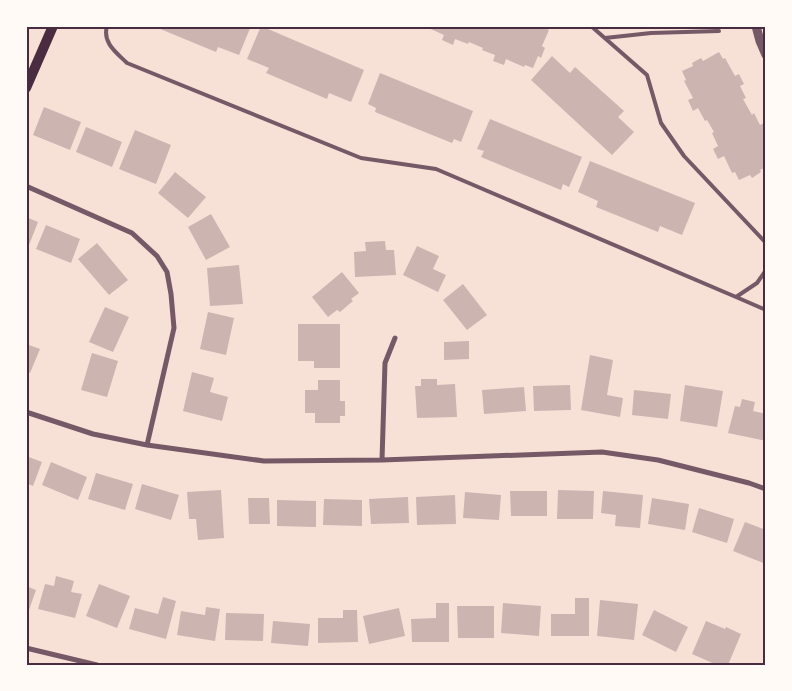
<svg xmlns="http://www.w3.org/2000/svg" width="792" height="691" font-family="'DM Sans',sans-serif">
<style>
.building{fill:#ccb4b1}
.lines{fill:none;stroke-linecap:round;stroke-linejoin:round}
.service{stroke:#755966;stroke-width:4}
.minor{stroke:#755966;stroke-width:5}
.tertiary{stroke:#755966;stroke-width:9}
.secondary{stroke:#4a2c40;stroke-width:10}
.neatline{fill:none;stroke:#4a2c40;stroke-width:2}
</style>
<rect width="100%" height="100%" fill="#f7e1d7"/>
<!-- building -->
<path class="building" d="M153,26H251L239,55L218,47L216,52Z
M261,26L364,70L351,102L329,93L327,99L266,73L269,68L247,59Z
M424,26H541L549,30L542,46L545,48L541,58L538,56L533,68L525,65L524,67L506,59L504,65L493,61L495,55L482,50L483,48L469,42L468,44L455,39L453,45L442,40L444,35Z
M719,52L723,59L725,58L735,76L739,74L744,84L740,86L746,98L743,99L752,115L754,113L760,125L764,123L766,126V167L760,170L761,172L752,178L750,175L739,180L735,172L732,173L724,156L718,159L713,149L718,146L712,133L714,132L707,120L705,121L698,108L693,111L688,100L693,98L684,81L686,80L682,71L693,66L692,63L701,58L703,61Z
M552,56L570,73L575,67L624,111L618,117L634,132L612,155L531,80Z
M380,73L473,111L461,142L454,139L452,143L375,112L376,108L368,104Z
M44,107L81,122L70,150L33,135Z
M490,119L582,157L569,187L563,184L561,190L481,157L484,151L477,149Z
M86,127L122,142L112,167L76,152Z
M135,130L171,145L156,184L119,169Z
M590,161L695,203L682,235L660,226L658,232L596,207L598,201L578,192Z
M175,172L206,197L188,218L158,193Z
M211,214L230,247L206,260L188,227Z
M26,217L38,222L29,245L26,244Z
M46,225L80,239L71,263L36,249Z
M385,241L386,250H394L396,275L355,277L354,252L366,251L365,242Z
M97,243L128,280L109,295L78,259Z
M417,246L439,256L433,269L446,275L438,292L403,275Z
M239,265L243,304L210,306L207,268Z
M342,272L359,293L351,299L353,301L340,312L337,310L328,317L312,297Z
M463,284L487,315L467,330L443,300Z
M105,307L129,317L113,352L89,342Z
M208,312L234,318L226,355L200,349Z
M298,324H340V368H314V361H298Z
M469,341V359L444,360V342Z
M26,344L40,349L30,373L26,371Z
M92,353L118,361L107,397L81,390Z
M590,355L613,360L607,395L623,398L620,417L581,410Z
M192,372L214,378L210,392L228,397L222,421L183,411Z
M421,379H437V385L455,384L457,417L417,418L415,386H421Z
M318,380H340V401H345V416H340V423H315V413H305V390H318Z
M570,385L571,410L534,411L533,386Z
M685,385L723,391L717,427L680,421Z
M524,387L526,411L484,414L482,390Z
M634,390L671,394L668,419L632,415Z
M742,399L755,402L753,411L766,414V441L728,433L735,406L740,407Z
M26,456L42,462L33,486L26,483Z
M51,462L87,477L78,500L42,485Z
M96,473L133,484L125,510L88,499Z
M142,484L179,495L171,520L135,509Z
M221,490L224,538L198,540L196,519H189L187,492Z
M558,490L594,491L593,519H557Z
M510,491H547V516H511Z
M603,491L643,495L640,528L615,526L616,515L601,513Z
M465,492L501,495L499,520L463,518Z
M455,495L456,524L417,525L416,497Z
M408,497L409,523L371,524L369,499Z
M248,498H269L270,524H249Z
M652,498L689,504L685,530L648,524Z
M324,499L362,500V526L323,525Z
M277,500L316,501V527L277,526Z
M699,508L734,519L727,543L692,532Z
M745,522L766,530V564L733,551Z
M56,576L74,581L71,592L82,594L75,618L38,609L45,584L54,586Z
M99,584L130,596L117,628L86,616Z
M26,586L36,590L29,610L26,609Z
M163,597L176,601L166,639L129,629L135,608L158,614Z
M575,598H589V636H551V614H575Z
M600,600L638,604L634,640L597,636Z
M436,603H449V642H412L411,619L436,618Z
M503,603L541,606L539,636L501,633Z
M457,606H494V638H458Z
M206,607L220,609L215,641L177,635L181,611L205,615Z
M399,608L405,636L369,644L363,616Z
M343,610H357L358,642L318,643V618H343Z
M654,610L688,627L676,652L642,635Z
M226,613L264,614L263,641L225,640Z
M273,621L310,624L308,646L271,643Z
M706,621L725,629L726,627L741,634L728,665H717L692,654Z"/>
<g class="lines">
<!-- service -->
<path class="service" d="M107,26C102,43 117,53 127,63L361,158L436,169L736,297L757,283L766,270
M591,26L647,75L661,123L684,156L766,243
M605,38L651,33L719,31
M736,297L766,310"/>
<!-- minor -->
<path class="minor" d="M26,186L132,233L157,256L167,272L171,294L174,328L147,445
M26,412L93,434L147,445L264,461L382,460L602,452L658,460L749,483L766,489
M382,460L385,363L395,338
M26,648L97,665"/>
<!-- tertiary -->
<path class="tertiary" d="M756,26L760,41L766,55"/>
<!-- secondary -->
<path class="secondary" d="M26,88L53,26"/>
</g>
<!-- border -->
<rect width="792" height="691" fill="none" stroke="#fffaf5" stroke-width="55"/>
<rect x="28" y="28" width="736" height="636" class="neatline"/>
</svg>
